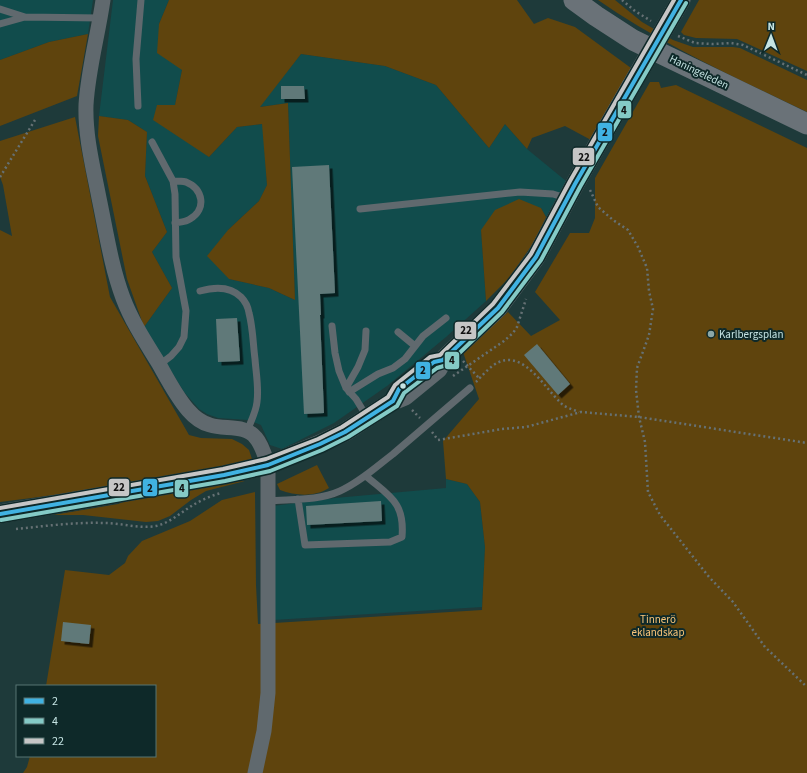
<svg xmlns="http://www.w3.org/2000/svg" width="807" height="773" font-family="'Source Sans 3',sans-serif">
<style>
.built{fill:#114c4c}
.green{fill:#5f440d}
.building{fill:#607979;filter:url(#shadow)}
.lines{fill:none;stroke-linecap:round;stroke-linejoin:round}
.path{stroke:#667174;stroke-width:2.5;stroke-dasharray:2 3;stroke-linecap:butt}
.service{stroke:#60696e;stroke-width:7}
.minor{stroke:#60696e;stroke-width:15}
.tertiary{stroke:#60696e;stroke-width:19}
.secondary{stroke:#6a7278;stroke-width:21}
.tertiary-bridge{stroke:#60696e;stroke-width:19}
.bus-1-casing{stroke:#0e2929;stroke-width:7}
.bus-2-casing{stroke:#0e2929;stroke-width:7}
.bus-3-casing{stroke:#0e2929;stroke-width:7}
.bus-1{stroke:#40b2e2;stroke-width:4}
.bus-2{stroke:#84cac6;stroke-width:4}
.bus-3{stroke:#c6c6c6;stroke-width:4}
.poi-dot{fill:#8ba8a8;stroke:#0e2929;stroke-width:1.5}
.bus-dot{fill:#c5e4e3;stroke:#0e2929;stroke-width:1.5}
.labels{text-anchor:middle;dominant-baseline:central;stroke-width:4;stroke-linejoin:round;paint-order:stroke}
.street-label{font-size:11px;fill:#c5e4e3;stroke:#0e2929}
.poi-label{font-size:11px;fill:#c5e4e3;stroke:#0e2929;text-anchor:start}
.park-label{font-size:11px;fill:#fbc67a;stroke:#0e2929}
.line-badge{stroke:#0e2929;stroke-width:1.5}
.pale-badge-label{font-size:11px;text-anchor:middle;font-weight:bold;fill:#111}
</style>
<defs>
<filter id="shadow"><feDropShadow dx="3.5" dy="3.5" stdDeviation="0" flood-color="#0009"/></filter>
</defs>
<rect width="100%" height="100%" fill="#1e3a3a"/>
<!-- built -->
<path class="built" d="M0,0H93L88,34L49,42L0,60Z
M113,0H169L159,24L182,70L175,105L209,157L237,127L263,124L267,185L259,201L228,230L229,279L269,288L295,300L288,103L259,107L301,54L385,66L436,85L489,148L505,124L527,149L566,181L546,217L541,208L481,230L486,301L446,337L387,386L334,423L282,449L270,445L261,425L248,420L218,418L207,414L199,409L184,392L144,327L172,288L152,252L167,232L145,176L147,132L128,120L99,116Z
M446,479L467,484L480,502L485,547L482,607L273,620V506L335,498L446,488Z"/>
<!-- green -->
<path class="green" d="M169,0H517L534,24L548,18L575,27L631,68L591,140L565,126L532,138L527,149L505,124L489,148L436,85L385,66L301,54L260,107L288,103L295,300L269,288L229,279L207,256L228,230L259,201L267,185L262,124L237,127L209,157L153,120L157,105H175L182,70L157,53L159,24Z
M598,0H615L642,22L673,40L693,47H733L740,48L807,80V112C736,78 663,45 598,0Z
M699,0H807V71L737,39L696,38L684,35L681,32Z
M88,34L77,96L0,126V60L49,42Z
M650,82H659L661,88L676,85L807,148V773H23L27,767L30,756H155V686H46L65,570L109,575L125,563L128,556L142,541L190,521L222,500L255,492L256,585L258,624L482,610L485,547L480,502L467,484L446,479L443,441L479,399L463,352L508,312L531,336L560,320L535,292L570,233H589L595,218V178Z
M99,116L128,120L147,132L145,176L167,232L152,252L172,288L144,327L127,279L98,136Z
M75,117L110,297L189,435L201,438L232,439L242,444L249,450L252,459C170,481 84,491 0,502V230L12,236L3,185L0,177V141Z
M519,199L541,208L546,217L536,239L509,278L486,301L481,230L495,210Z
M317,465L329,488C315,497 296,496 280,490L277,484Z
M245,481L206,491L191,500L170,516L158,521L146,522L83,515H53L118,504L138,496L217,482Z"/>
<!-- building -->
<path class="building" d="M281,86H304L305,99H281Z
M329,165L335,293L320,294L321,315H320L324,413L304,414L292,167Z
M237,318L240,361L218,362L216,319Z
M537,344L570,384L558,395L524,355Z
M381,501L382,521L307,525L306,506Z
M63,622L91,625L89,644L61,641Z"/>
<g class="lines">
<!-- path -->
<path class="path" d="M622,0L635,11L651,21
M678,36L695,43L712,44L731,43L743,45L807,75
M0,177L35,120
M590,190L598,207L613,220L628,230L638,247L647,268L649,291L653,309L649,335L637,368L636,390L639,417L645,442L648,492L660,515L709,577L733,602L765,647L807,687
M463,361L479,378
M453,376L504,341L513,333L517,327L526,299
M476,382C482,376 491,365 499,362C524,351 545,388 560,402C565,408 572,409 579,412
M412,410L420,418
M432,432L438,440L502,429L526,427L581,412L639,417L807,443
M16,529C45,526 75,522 104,523C121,523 139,529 156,526C169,523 179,514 190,507C199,501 210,496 221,493"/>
<!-- service -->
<path class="service" d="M0,9L25,17
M0,24L25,17L100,18
M138,106L136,59L141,0
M152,142L173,181L175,194L176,257L186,311L184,337L179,347L171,356L159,365
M173,181C177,181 182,181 186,182C203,189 207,209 190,219C186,222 180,222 175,223
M360,209L520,192L553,194L566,198
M200,291C214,287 230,286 241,297C245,301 248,307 249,313C253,328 253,344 255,359C256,373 259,388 257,402C256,412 251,421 247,431
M332,326L335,353L339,371L346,388L356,399L367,417
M398,332L415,346
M346,388L358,367L365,350L366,331
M349,392L378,374L393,368L405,359L423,336L446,318
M298,499L305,545L390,542L402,537C405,502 389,496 366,476
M268,501C292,499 318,501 340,491C360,482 376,467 393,454C419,432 444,410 470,388"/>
<!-- minor -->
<path class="minor" d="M103,0C98,35 88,70 86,105C85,136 93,167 99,198C106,231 111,266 123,298C132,322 146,343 159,364C168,380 176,396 188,410C194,417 202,423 210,425C225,430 245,424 256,438C262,445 265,456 268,465V693L264,731L255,773"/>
<!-- tertiary -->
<path class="tertiary" d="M674,12L681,0
M0,514L224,475L268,465L320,444L345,432L393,401L405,396L438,369L443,360L498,308L536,257L575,184L631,86"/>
<!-- secondary -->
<path class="secondary" d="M574,0L596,16L633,40L807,124"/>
<!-- tertiary-bridge -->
<path class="tertiary-bridge" d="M631,86L674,12"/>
<!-- bus-1 casing -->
<g class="bus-1-casing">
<path id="bus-1" d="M0,514L224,475L268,465L320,444L345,432L393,401L399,389L434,362L443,360L498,308L536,257L575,184L681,0"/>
</g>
<!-- bus-2 casing -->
<g class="bus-2-casing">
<path id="bus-2" d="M1,520L225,481L270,471L322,450L348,437L397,406L404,393L437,368L447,365L502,312L541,260L580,187L686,3"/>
</g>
<!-- bus-3 casing -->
<g class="bus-3-casing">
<path id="bus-3" d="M0,508L223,469L266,459L318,439L342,427L388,397L395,385L430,357L440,355L493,304L531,254L570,181L674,0"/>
</g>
<!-- bus-1 -->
<use href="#bus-1" class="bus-1"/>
<!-- bus-2 -->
<use href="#bus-2" class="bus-2"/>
<!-- bus-3 -->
<use href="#bus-3" class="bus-3"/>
</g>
<!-- markers -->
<circle class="poi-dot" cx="711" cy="334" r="4"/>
<circle class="bus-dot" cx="403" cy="386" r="3.5"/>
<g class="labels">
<!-- street labels -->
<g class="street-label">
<text transform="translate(699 72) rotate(26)">Haningeleden</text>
</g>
<!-- poi labels -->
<g class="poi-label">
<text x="719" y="334">Karlbergsplan</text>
</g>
<!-- park labels -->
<g class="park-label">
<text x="658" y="619">Tinnerö<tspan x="658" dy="13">eklandskap</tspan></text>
</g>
</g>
<g class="line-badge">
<rect x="617" y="100" width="15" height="19" rx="4" fill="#84cac6"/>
<rect x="597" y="122" width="16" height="20" rx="4" fill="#40b2e2"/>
<rect x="572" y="147" width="23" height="19" rx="4" fill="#c6c6c6"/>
<rect x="454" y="321" width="23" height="19" rx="4" fill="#c6c6c6"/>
<rect x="444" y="351" width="16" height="19" rx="4" fill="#84cac6"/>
<rect x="415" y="361" width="16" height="19" rx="4" fill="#40b2e2"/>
<rect x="108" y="478" width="22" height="19" rx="4" fill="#c6c6c6"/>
<rect x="142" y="478" width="16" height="19" rx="4" fill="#40b2e2"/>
<rect x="174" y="479" width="15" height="19" rx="4" fill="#84cac6"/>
</g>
<g class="pale-badge-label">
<text x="624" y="114">4</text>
<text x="605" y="136">2</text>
<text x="584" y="161">22</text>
<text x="466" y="334">22</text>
<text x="452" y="364">4</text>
<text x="423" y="374">2</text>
<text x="119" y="491">22</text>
<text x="150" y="492">2</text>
<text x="182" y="492">4</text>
</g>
<!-- legend -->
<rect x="16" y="685" width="140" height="72" fill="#0e2929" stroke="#577473"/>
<rect x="24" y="698" width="20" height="6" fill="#40b2e2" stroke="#577473"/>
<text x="52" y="705" font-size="12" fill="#c5e4e3">2</text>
<rect x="24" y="718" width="20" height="6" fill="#84cac6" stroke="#577473"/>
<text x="52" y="725" font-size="12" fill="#c5e4e3">4</text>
<rect x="24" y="738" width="20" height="6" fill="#c6c6c6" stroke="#577473"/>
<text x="52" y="745" font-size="12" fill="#c5e4e3">22</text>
<!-- north arrow -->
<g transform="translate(771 36) rotate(1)" stroke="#0e2929" stroke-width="3" paint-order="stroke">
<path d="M0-3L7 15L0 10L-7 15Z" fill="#c5e4e3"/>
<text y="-6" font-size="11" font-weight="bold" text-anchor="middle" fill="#c5e4e3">N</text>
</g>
</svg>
